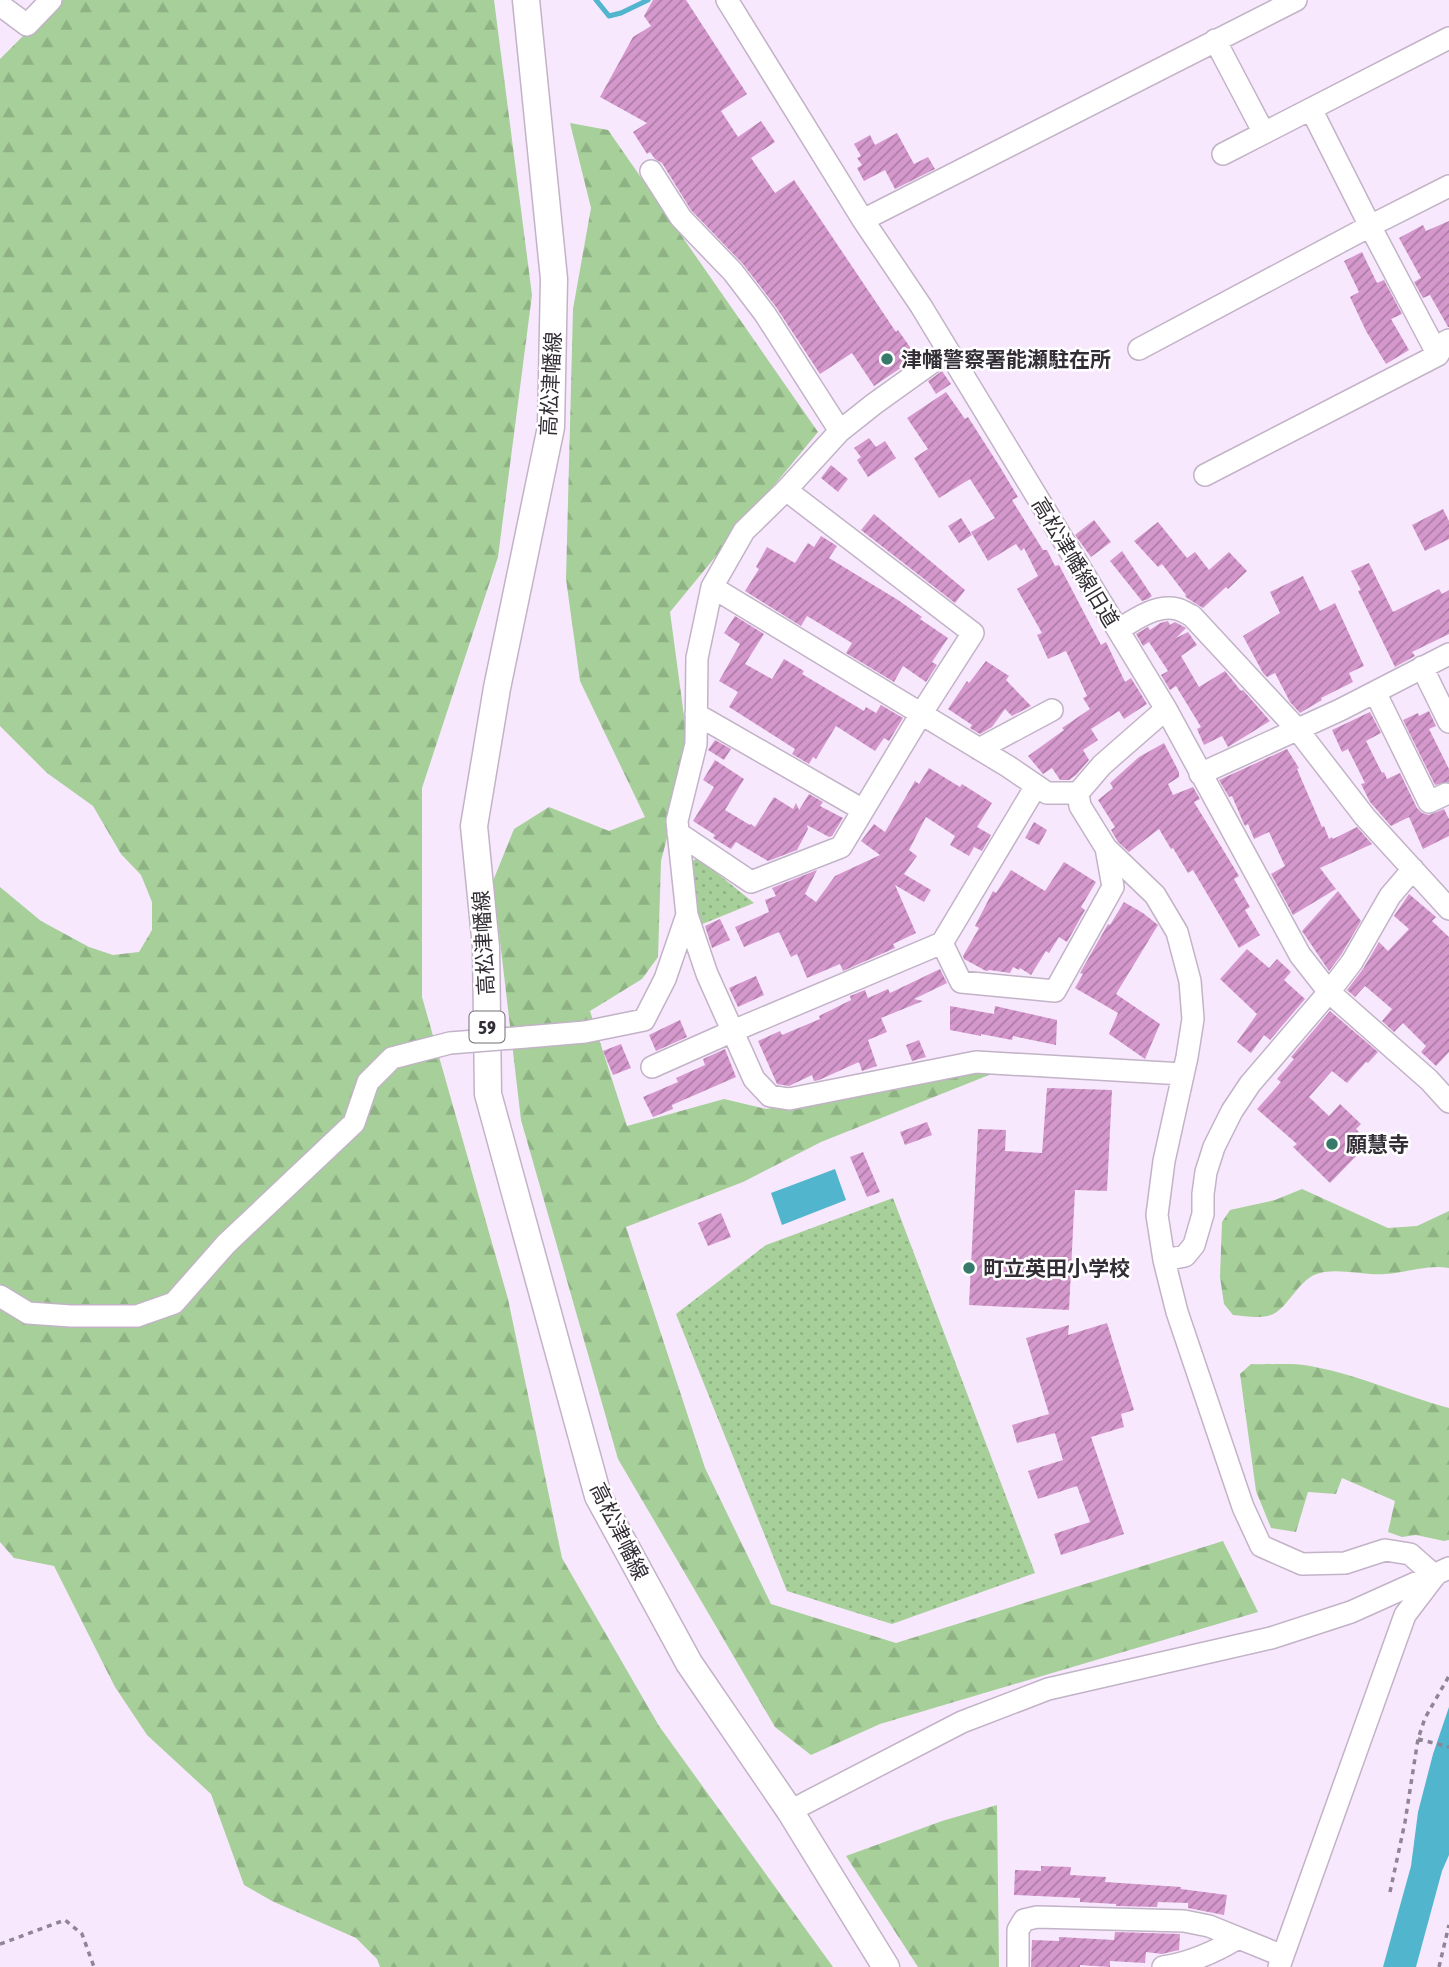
<svg xmlns="http://www.w3.org/2000/svg" width="1449" height="1967" font-family="'Asap Condensed','Noto Sans JP',sans-serif">
<style>
.forest{fill:url(#forest-firs)}
.park{fill:url(#park-dots)}
.water{fill:#51b6cd}
.lines{fill:none;stroke-linecap:round;stroke-linejoin:round}
.stream{stroke:#51b6cd;stroke-width:5}
.building{fill:url(#building-hatch)}
.minor-casing{stroke:#c2b3c7;stroke-width:24}
.major-casing{stroke:#c2b3c7;stroke-width:29}
.path{stroke:#908594;stroke-width:3.5;stroke-dasharray:5 5;stroke-linecap:butt}
.minor{stroke:#fff;stroke-width:21}
.major{stroke:#fff;stroke-width:26}
.minor-bridge-casing{stroke:#c2b3c7;stroke-width:24;stroke-linecap:butt}
.minor-bridge{stroke:#fff;stroke-width:21}
.poi-dot{fill:#377a6b;stroke:#fff;stroke-width:2.5}
.labels{text-anchor:middle;dominant-baseline:central;stroke-width:5;stroke-linejoin:round;paint-order:stroke}
.shield{fill:#fff;stroke:#706c72;stroke-width:2}
.shield-label{font-size:19px;font-weight:bold;fill:#332d35}
.poi-label{font-size:21px;font-weight:bold;fill:#332d35;stroke:#fff;text-anchor:start}
.street-label{font-size:21px;fill:#332d35;stroke:#fff}
</style>
<defs>
<pattern id="forest-firs" width="22" height="20" patternUnits="userSpaceOnUse" patternTransform="scale(1.75)"><rect width="22" height="20" fill="#a6cf99"/><path d="M5 1l3.5 6h-7zM16 11l3.5 6h-7z" fill="#8fb284"/></pattern>
<pattern id="park-dots" width="8" height="8" patternUnits="userSpaceOnUse" patternTransform="scale(1.75)"><rect width="8" height="8" fill="#a6cf99"/><path d="M2 2h.1M6 6h.1" fill="none" stroke="#8fb284" stroke-width="1.8" stroke-linecap="round"/></pattern>
<pattern id="building-hatch" width="6" height="6" patternUnits="userSpaceOnUse" patternTransform="scale(1.75)"><rect width="6" height="6" fill="#d598cc"/><path d="M-1 1l2-2M0 6l6-6M5 7l2-2" fill="none" stroke="#ad7ca6"/></pattern>
</defs>
<rect width="100%" height="100%" fill="#f8e8fe"/>
<!-- forest -->
<path class="forest" d="M59,0H494L532,295L498,557L422,788V997L508,1299L562,1558L659,1726L833,1967H380L377,1959L356,1938L272,1901L244,1885L211,1794L147,1735L115,1687L54,1566L14,1558L0,1542V887L41,921L89,947L113,955L139,952L152,930V902L141,875L121,854L93,806L47,773L0,726V59Z
M570,123L608,130L818,432L670,612L689,753L661,861L658,957L642,979L590,1011L627,1126L724,1099L766,1109L974,1069L994,1073L821,1142L743,1182L626,1227L705,1468L771,1604L896,1643L1223,1541L1258,1612L880,1724L811,1755L775,1727L618,1459L521,1120L493,881L514,829L549,807L609,831L645,817L580,681L566,579L573,309L591,208Z
M1302,1189L1388,1228L1417,1226L1449,1211V1268C1428,1264 1406,1273 1385,1274C1362,1276 1335,1266 1314,1275C1297,1283 1287,1309 1271,1315C1259,1319 1245,1316 1233,1315L1224,1304L1220,1277L1222,1222L1230,1210L1275,1200Z
M1251,1364C1272,1365 1295,1362 1315,1367C1362,1376 1404,1396 1449,1408V1540L1444,1541L1416,1535L1402,1537L1388,1532L1395,1501L1342,1478L1336,1494L1308,1492L1296,1532L1271,1528L1256,1491L1240,1374Z
M997,1805L999,1967H918L846,1856L942,1821Z"/>
<!-- park -->
<path class="park" d="M698,858L754,903L700,925L688,863Z
M893,1198L1035,1573L892,1624L787,1591L676,1314L766,1245Z"/>
<!-- water -->
<path class="water" d="M835,1169L846,1200L782,1225L771,1193Z
M1449,1707V1855L1442,1871L1416,1967H1383L1411,1866L1418,1812L1433,1754Z"/>
<g class="lines">
<!-- stream -->
<path class="stream" d="M596,0L609,16L621,13L648,0"/>
</g>
<!-- building -->
<path class="building" d="M653,0H686L747,94L721,111L738,137L761,121L775,142L751,158L775,193L794,180L896,332L898,330L917,357L874,386L852,353L820,374L776,307L743,264L691,210L662,163L655,159L650,152L647,154L633,132L647,123L600,97L633,37L651,26L644,16Z
M897,133L914,164L928,157L935,169L895,189L885,170L864,181L857,168L862,165L857,158L861,156L854,144L870,135L875,145Z
M1449,221V327H1448L1430,295L1423,298L1414,282L1421,278L1399,238L1423,225L1426,231Z
M1362,252L1377,283L1384,280L1402,314L1391,319L1409,350L1386,364L1366,331L1350,297L1359,292L1344,261Z
M942,371L951,384L936,394L928,381Z
M946,392L965,419L968,417L1000,467L1018,497L1012,500L1043,550H1047L1055,566L1059,565L1101,645L1106,642L1125,682L1131,678L1147,704L1124,719L1119,711L1091,729L1098,740L1083,750L1089,760L1076,775L1069,780H1060L1052,768L1043,774L1028,756L1064,730L1062,728L1090,709L1083,698L1087,696L1066,651L1048,659L1037,635L1042,633L1017,589L1038,576L1024,548L1021,551L1016,544L988,561L971,532L995,518L970,479L939,498L914,458L928,449L907,418Z
M869,438L876,447L885,441L896,458L868,477L857,460L861,457L854,448Z
M831,465L848,479L838,492L821,478Z
M1443,509L1449,521V539L1425,551L1412,525Z
M874,514L965,590L955,603L861,530Z
M961,518L972,535L959,543L948,526Z
M1094,520L1111,542L1091,557L1075,535Z
M1158,522L1187,558L1195,552L1209,570L1229,552L1247,571L1228,589L1226,587L1203,608L1187,598L1185,596L1186,595L1162,564L1158,567L1134,541Z
M821,536L837,546L829,558L898,600L922,617L920,619L948,638L932,662L937,665L926,682L903,666L894,682L846,653L852,643L807,616L801,626L745,591L759,569L756,567L767,547L795,563L808,543L814,547Z
M1122,551L1152,596L1148,599L1142,601L1110,561Z
M1369,563L1393,612L1439,589L1442,594L1449,590V634L1412,652L1415,656L1395,667L1358,591L1361,590L1351,571Z
M1303,576L1320,611L1335,603L1364,666L1349,673L1353,682L1321,698L1322,700L1300,713L1290,702L1275,673L1267,677L1263,673L1243,636L1280,613L1270,592Z
M735,616L764,634L745,664L772,679L784,659L804,671L802,674L864,711L866,707L876,713L881,705L903,718L889,741L884,738L875,751L836,726L816,759L813,757L809,764L792,754L795,749L729,707L738,692L719,681L740,644L724,633Z
M1168,621L1170,625L1175,622L1186,628L1176,638L1188,632L1197,645L1181,656L1199,687L1225,671L1241,691L1243,690L1270,721L1228,747L1222,736L1204,745L1197,729L1201,727L1176,686L1170,690L1161,675L1168,671L1149,642L1143,646L1136,634L1148,627L1150,630L1160,623Z
M986,661L1009,676L1006,680L1031,706L1012,716L1005,709L992,727L980,734L970,728L972,725L948,709L967,681L969,683Z
M1429,711L1436,726L1429,729L1449,769V782L1435,785L1403,720L1418,713L1419,716Z
M1370,712L1381,733L1366,741L1382,773L1384,772L1387,779L1400,773L1417,808L1422,813L1429,815L1444,809L1449,819V836L1423,849L1409,817L1391,826L1370,802L1361,784L1365,783L1348,749L1342,752L1332,730Z
M715,740L731,749L724,760L708,750Z
M1164,743L1179,772V777L1168,784L1173,795L1193,787L1200,799L1194,802L1239,876L1234,879L1250,907L1245,910L1260,935L1239,948L1193,870L1188,873L1173,848L1171,849L1159,829L1129,852L1118,842L1111,830L1115,827L1098,800L1113,788L1110,783L1139,757Z
M1287,749L1299,768L1297,769L1322,827L1324,826L1329,839L1332,837L1333,839L1357,827L1372,844L1320,868L1336,889L1293,915L1271,874L1285,866L1269,832L1254,839L1248,824L1245,826L1243,822L1232,796L1229,797L1219,780Z
M715,760L744,779L725,810L750,825L751,824L755,827L774,797L793,809L796,803L799,810L809,794L823,802L820,806L843,818L832,836L829,837L807,825L808,829L797,850L768,861L736,842L731,849L713,838L715,835L693,821L714,787L703,780Z
M929,768L960,787L962,784L992,803L977,827L991,835L982,851L974,847L969,856L950,845L955,836L926,817L909,850L917,856L904,874L931,890L924,902L895,885L916,933L893,944L895,948L843,971L840,964L807,978L797,954L791,957L779,932L744,947L735,927L769,912L765,900L776,896L772,888L817,870L805,894L816,902L835,876L880,855L861,841L874,824L885,832L915,781L919,784Z
M1034,822L1047,830L1039,845L1025,838Z
M1064,862L1096,882L1081,907L1085,910L1067,942L1059,937L1049,953L1046,951L1031,975L1020,968L1019,970L1013,967L1010,973L990,970L986,971L964,959L963,956L979,928L975,926L993,891L996,893L1011,870L1045,891Z
M1338,891L1361,921L1341,955L1329,971L1302,931Z
M1409,894L1436,917L1432,921L1449,937V1052L1436,1066L1421,1052L1426,1046L1403,1023L1394,1032L1382,1021L1392,1009L1365,986L1355,997L1347,990L1363,969L1379,942L1388,951L1409,929L1394,916Z
M1124,902L1143,913L1158,925L1116,994L1160,1024L1145,1059L1109,1034L1118,1013L1075,988L1083,974L1080,973L1108,924L1110,925Z
M720,919L730,940L712,948L705,926Z
M1247,949L1269,968L1277,959L1291,972L1284,980L1305,999L1270,1040L1264,1035L1251,1053L1237,1042L1257,1014L1220,979Z
M940,969L947,983L914,999L923,1001L881,1018L887,1032L868,1040L877,1066L862,1071L859,1062L819,1080L814,1081L812,1075L789,1086L777,1084L758,1041L780,1031L782,1035L820,1019L819,1016L851,1000L850,996L865,990L868,998L888,989L890,993Z
M756,976L764,995L738,1007L729,988Z
M950,1006L994,1014L995,1006L1057,1020L1056,1045L1013,1036L1012,1040L981,1034V1036L950,1030Z
M1330,1011L1378,1052L1368,1063L1366,1062L1347,1083L1332,1071L1309,1097L1329,1116L1340,1104L1361,1124L1356,1129L1369,1143L1330,1183L1293,1147L1297,1144L1257,1109L1281,1082L1277,1079L1294,1059L1291,1057Z
M680,1020L687,1037L656,1051L649,1035Z
M919,1040L926,1057L912,1061L906,1045Z
M621,1044L631,1068L613,1075L603,1051Z
M725,1049L736,1077L672,1105L673,1109L653,1117L643,1097L678,1082L676,1078L705,1065L703,1059Z
M1047,1088L1112,1090L1107,1191L1075,1190L1069,1310L969,1305L978,1129L1006,1130L1005,1151L1042,1153Z
M927,1122L932,1135L905,1145L900,1132Z
M863,1152L880,1192L867,1197L850,1157Z
M721,1213L731,1237L708,1246L698,1223Z
M1107,1323L1134,1410L1121,1414L1124,1427L1091,1437L1124,1534L1061,1555L1054,1534L1090,1522L1077,1486L1038,1499L1028,1471L1063,1460L1055,1433L1017,1443L1012,1425L1049,1414L1026,1338L1069,1325L1068,1335Z
M1041,1866L1071,1867L1070,1875L1106,1877L1105,1882L1181,1887V1889L1227,1895L1224,1915L1188,1908V1903L1158,1902L1157,1907L1116,1906V1904L1080,1902V1898L1014,1895L1015,1870L1041,1871Z
M1115,1932L1180,1934L1179,1950L1162,1954L1146,1952L1145,1963L1110,1961V1967L1080,1965V1967H1031L1032,1940L1059,1941V1937L1114,1940Z"/>
<g class="lines">
<!-- minor casing -->
<g class="minor-casing">
<path id="minor" d="M727,0L863,220L921,306L1166,709L1300,955L1329,992L1429,1080L1449,1102
M0,5L27,25L51,0
M1215,40L1264,133
M1311,109L1370,226L1438,355
M1223,154L1449,38
M651,171L681,218L733,272L765,314L840,431
M863,220L1296,0
M1139,349L1370,226L1449,186
M1205,475L1438,355L1445,342L1449,340
M712,587L1009,767L1047,793H1078
M1118,630C1134,620 1156,604 1177,609C1182,610 1188,614 1192,616L1297,729L1365,817L1449,909
M1422,667L1449,722
M1375,692L1429,802L1446,794
M1166,709L1102,765L1078,793L1080,806L1106,848L1155,895L1177,932L1190,981L1193,1019L1187,1057L1164,1161L1157,1215L1164,1260L1177,1312L1243,1507L1261,1546L1302,1564L1345,1563L1385,1550L1410,1554L1435,1576
M696,714L863,810
M979,749L1052,710
M1200,774L1340,710L1449,654
M678,833L751,882L841,847L921,714L973,633L786,490
M687,915L707,974L754,1079L770,1096L789,1099L976,1062L1183,1074
M942,943L1036,786
M526,1037L585,1032L644,1020L665,979L687,915L677,821L696,744L697,658L712,587L744,531L786,490L840,431L874,404L948,351
M652,1067L733,1031L942,943L961,982L1055,991L1113,887L1106,848
M1164,1260L1185,1256L1194,1245L1203,1214V1194L1206,1172L1214,1147L1232,1111L1250,1084L1329,992L1352,962L1390,896L1413,869
M0,1296L28,1313L71,1316H137L174,1303L226,1244L354,1123L368,1082L392,1058L450,1043
M790,1811L962,1722L1048,1689L1271,1638L1351,1612L1449,1568
M1018,1967V1930L1024,1920L1037,1917L1184,1921L1209,1926L1283,1956
M1163,1967C1190,1963 1215,1952 1238,1938
M1279,1967L1405,1615L1434,1577"/>
</g>
<!-- major casing -->
<g class="major-casing">
<path id="major" d="M526,0L554,279L551,427L497,688L474,826L486,947L488,1094L598,1496L689,1663L790,1811L886,1967"/>
</g>
<!-- path -->
<path class="path" d="M1418,1739L1449,1747
M1390,1892L1405,1822L1418,1739L1425,1718L1449,1676
M0,1944L65,1920L82,1934L94,1967
M1439,1967L1449,1925"/>
<!-- minor -->
<use href="#minor" class="minor"/>
<!-- major -->
<use href="#major" class="major"/>
<!-- minor-bridge casing -->
<g class="minor-bridge-casing">
<path id="minor-bridge" d="M450,1043L526,1037"/>
</g>
<!-- minor-bridge -->
<use href="#minor-bridge" class="minor-bridge"/>
</g>
<!-- markers -->
<g class="poi-dot">
<circle cx="887" cy="359" r="7"/>
<circle cx="1332" cy="1144" r="7"/>
<circle cx="969" cy="1268" r="7"/>
</g>
<g class="labels">
<!-- shield labels -->
<rect class="shield" x="469.5" y="1011.5" width="35" height="31" rx="5"/>
<g class="shield-label">
<text x="487" y="1027">59</text>
</g>
<!-- poi labels -->
<g class="poi-label">
<text x="901" y="359">津幡警察署能瀬駐在所</text>
<text x="1346" y="1144">願慧寺</text>
<text x="983" y="1268">町立英田小学校</text>
</g>
<!-- street labels -->
<g class="street-label">
<text transform="translate(550 384) rotate(-87)">高松津幡線</text>
<text transform="translate(1076 562) rotate(59)">高松津幡線旧道</text>
<text transform="translate(483 943) rotate(-93)">高松津幡線</text>
<text transform="translate(620 1531) rotate(64)">高松津幡線</text>
</g>
</g>
</svg>
